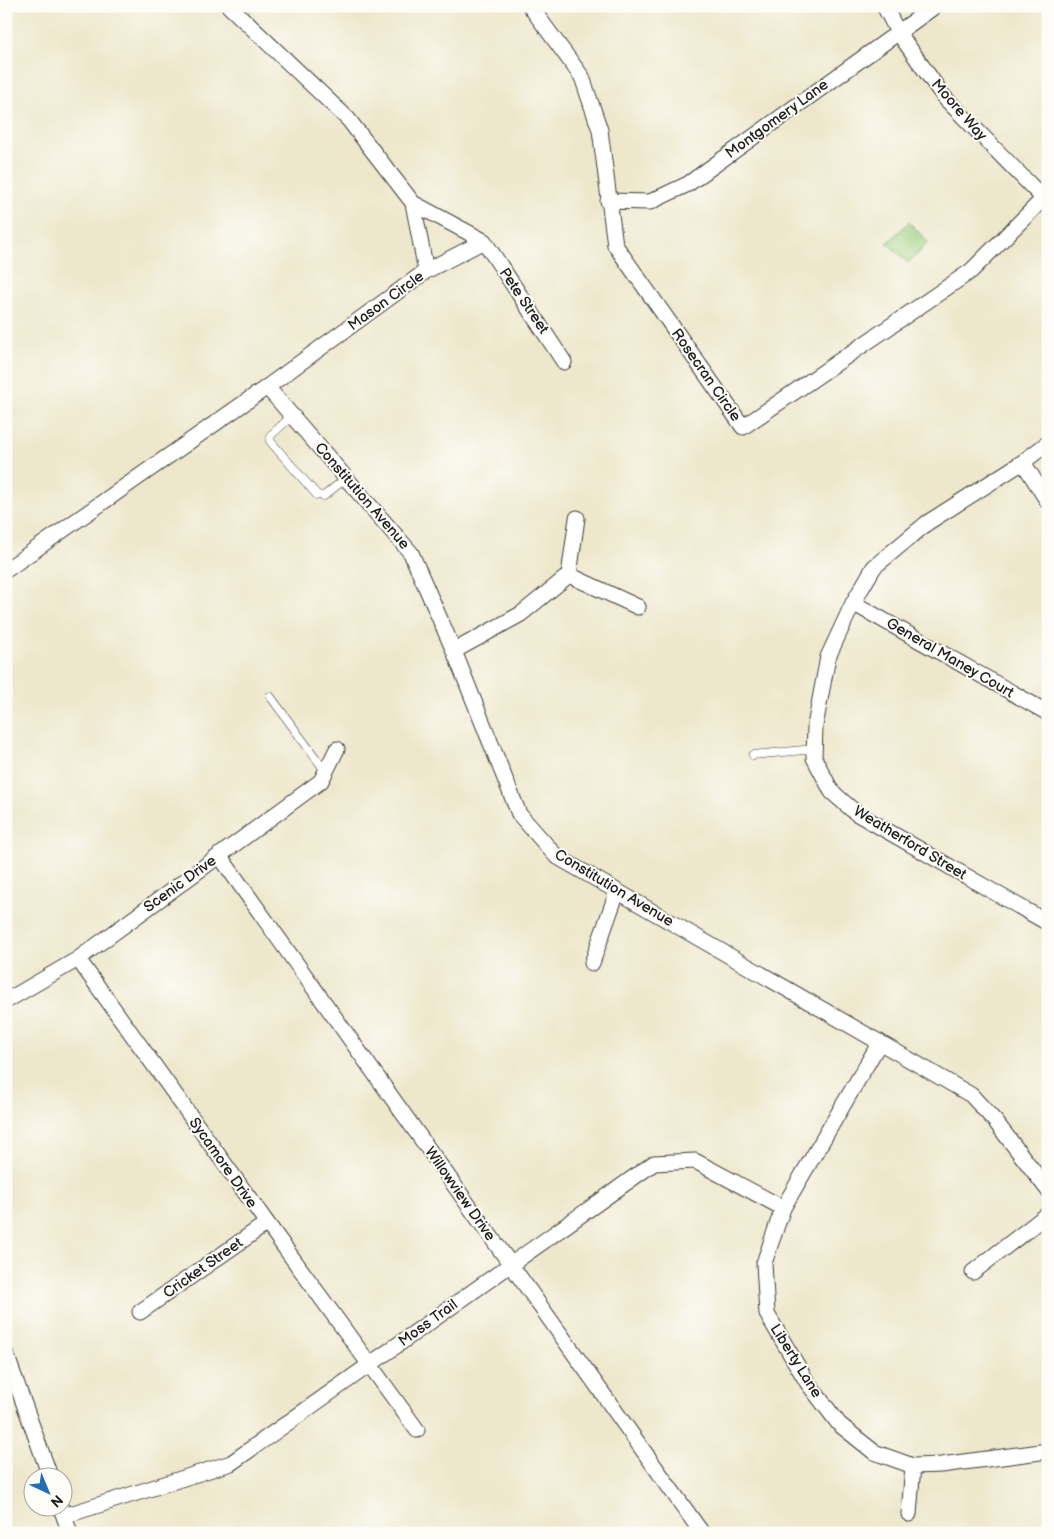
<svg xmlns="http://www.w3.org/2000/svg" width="1054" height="1539" font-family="'Balsamiq Sans',sans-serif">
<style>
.green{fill:#9acc7c;stroke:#5b744c}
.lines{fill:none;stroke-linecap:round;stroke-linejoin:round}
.service-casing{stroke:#3b3a36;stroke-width:9}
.minor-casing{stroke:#3b3a36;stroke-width:17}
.service{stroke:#fff;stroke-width:8}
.minor{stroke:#fff;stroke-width:15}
.labels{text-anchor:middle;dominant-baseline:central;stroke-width:4;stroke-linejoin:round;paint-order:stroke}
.street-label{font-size:15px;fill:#1c1c1c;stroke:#fdfcf7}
</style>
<rect width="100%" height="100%" fill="#fdfcf7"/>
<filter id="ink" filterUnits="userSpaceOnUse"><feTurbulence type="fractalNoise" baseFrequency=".02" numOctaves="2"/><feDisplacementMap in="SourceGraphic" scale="10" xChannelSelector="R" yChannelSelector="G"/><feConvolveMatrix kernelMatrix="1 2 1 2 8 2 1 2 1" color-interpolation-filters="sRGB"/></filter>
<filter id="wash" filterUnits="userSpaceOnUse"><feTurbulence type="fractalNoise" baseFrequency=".0096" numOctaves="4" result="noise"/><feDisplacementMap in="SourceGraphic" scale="20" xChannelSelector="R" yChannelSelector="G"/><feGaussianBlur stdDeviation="1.12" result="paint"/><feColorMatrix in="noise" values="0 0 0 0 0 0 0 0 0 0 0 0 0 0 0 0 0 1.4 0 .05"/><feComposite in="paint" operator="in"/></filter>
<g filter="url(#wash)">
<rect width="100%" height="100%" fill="#ede7cb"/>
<!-- green -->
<path class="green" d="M909,222L929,243L908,263L887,243Z"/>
</g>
<g filter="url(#ink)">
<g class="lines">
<!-- service casing -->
<g class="service-casing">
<path id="service" d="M292,416L271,435L270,441L317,495L324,496L346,478
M270,696L326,772
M753,755L814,749"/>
</g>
<!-- minor casing -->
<g class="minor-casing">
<path id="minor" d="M229,6L348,119L413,203L484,241L564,362
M530,6L582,77L600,130L615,245L743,427L971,271L1048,194
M884,6L898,32L944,97L1048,203
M608,201L650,202L688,184L935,6
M413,203L426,271
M267,387L411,553L454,651L519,814L556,856L971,1095L995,1121L1048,1190
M1048,443L1023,462L927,523L874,567L853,603L828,657L815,726L814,758L832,792L856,813L1048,923
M1023,462L1048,502
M6,570L267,387L426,271L484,241
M569,575L638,607
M853,603L1048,713
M454,651L521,614L569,575L577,518
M219,855L702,1533
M78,959L267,1223L417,1430
M592,963L617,892
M6,1001L78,959L321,781L337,749
M880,1042L783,1208L764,1263L767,1314L807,1382L839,1424L874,1452L913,1466L941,1465L1048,1451
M973,1272L1048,1214
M140,1312L267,1223
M6,1354L50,1476
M61,1508L70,1533
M909,1514L913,1466
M64,1516L231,1463L654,1163L695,1161L783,1208"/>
</g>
<!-- service -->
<use href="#service" class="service"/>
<!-- minor -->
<use href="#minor" class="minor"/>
</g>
</g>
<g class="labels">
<!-- street labels -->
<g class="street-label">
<text transform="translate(959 110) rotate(49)">Moore Way</text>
<text transform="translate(777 119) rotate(-36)">Montgomery Lane</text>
<text transform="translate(386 301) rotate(-36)">Mason Circle</text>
<text transform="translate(524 301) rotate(56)">Pete Street</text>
<text transform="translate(706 375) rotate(55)">Rosecran Circle</text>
<text transform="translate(362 496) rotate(49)">Constitution Avenue</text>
<text transform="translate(950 658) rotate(30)">General Maney Court</text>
<text transform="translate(910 843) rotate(31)">Weatherford Street</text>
<text transform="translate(180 884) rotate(-36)">Scenic Drive</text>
<text transform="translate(614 888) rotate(31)">Constitution Avenue</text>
<text transform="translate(223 1163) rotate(55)">Sycamore Drive</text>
<text transform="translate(460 1194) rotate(55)">Willowview Drive</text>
<text transform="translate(203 1268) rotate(-35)">Cricket Street</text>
<text transform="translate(428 1323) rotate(-36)">Moss Trail</text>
<text transform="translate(796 1361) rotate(58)">Liberty Lane</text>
</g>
</g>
<!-- margin -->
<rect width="1054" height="1539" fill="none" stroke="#fdfcf7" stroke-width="25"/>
<!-- north arrow -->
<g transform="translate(48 1492) rotate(136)"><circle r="24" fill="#fdfcf7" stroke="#a3a29f"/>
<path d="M0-4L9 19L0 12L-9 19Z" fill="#1f6fb2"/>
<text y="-8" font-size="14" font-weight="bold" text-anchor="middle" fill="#1c1c1c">N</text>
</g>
</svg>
